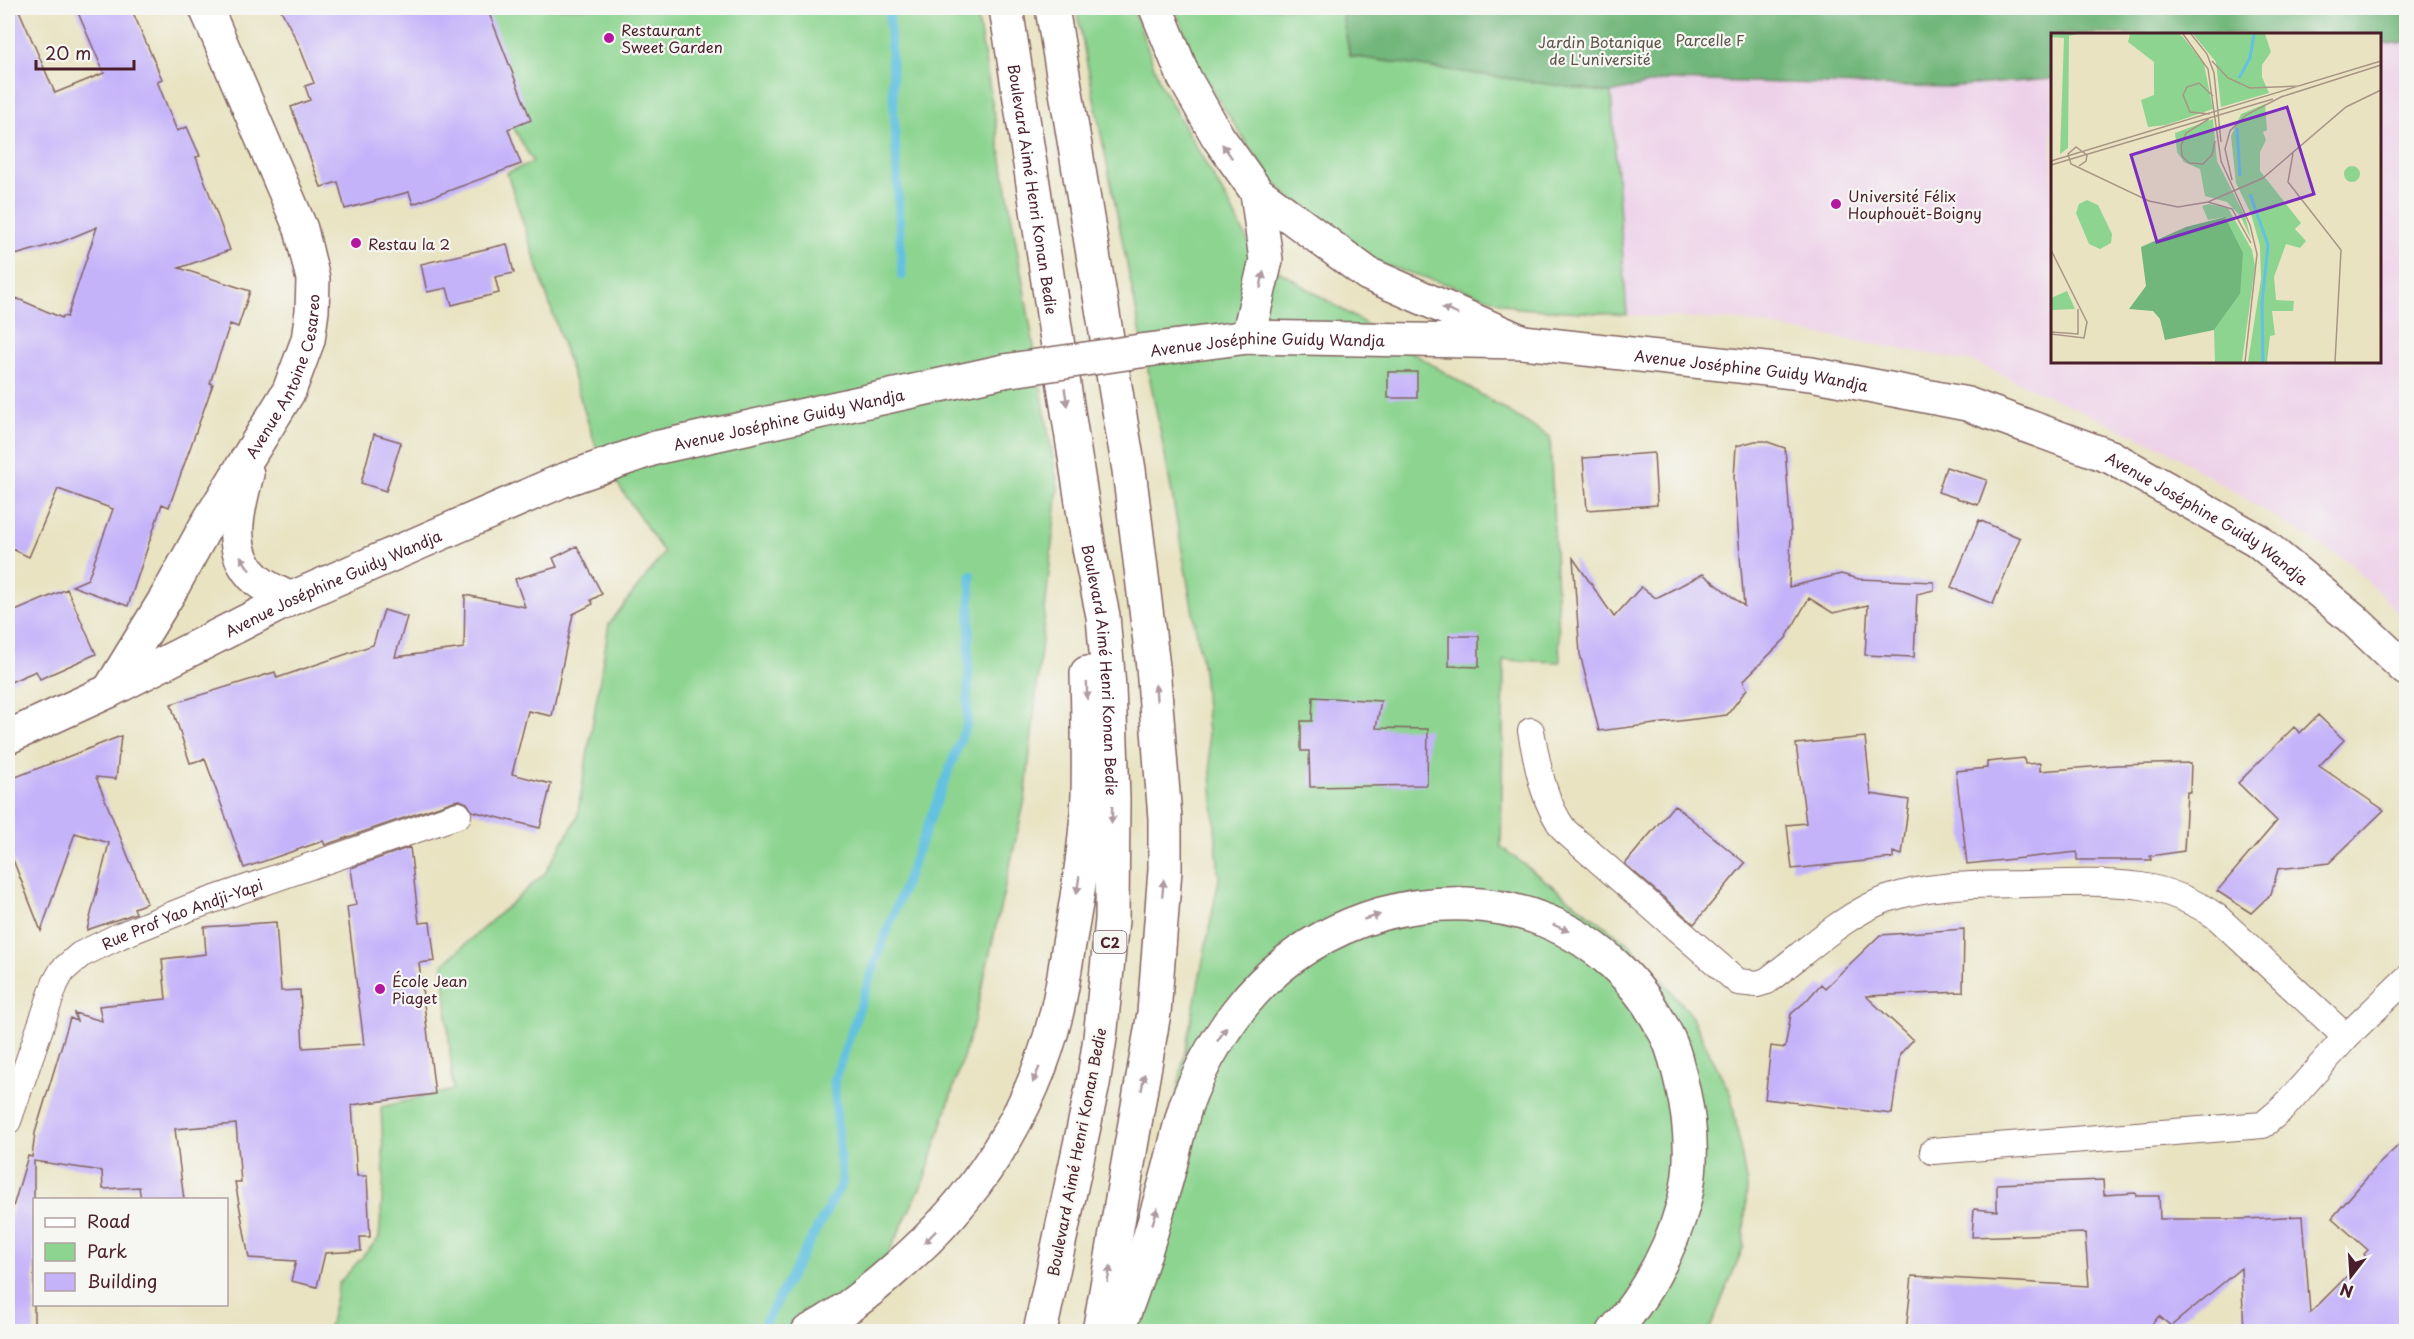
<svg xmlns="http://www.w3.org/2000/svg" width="2414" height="1339" font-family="'Playpen Sans',sans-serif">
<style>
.built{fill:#edd1e9;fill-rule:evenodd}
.green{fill:#8cd490;stroke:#6b7a5e;stroke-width:1.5}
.forest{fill:#71b67a;stroke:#5e6a52;stroke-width:1.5}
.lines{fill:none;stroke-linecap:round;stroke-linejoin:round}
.stream{stroke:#63c1e1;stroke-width:9}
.building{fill:#c5b3f9}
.street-casing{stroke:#826460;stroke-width:28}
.secondary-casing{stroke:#826460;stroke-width:36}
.highway-casing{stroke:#826460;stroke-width:36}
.street{stroke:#fff;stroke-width:26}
.secondary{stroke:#fff;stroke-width:33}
.highway{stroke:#fff;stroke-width:33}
.secondary-bridge-casing{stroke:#826460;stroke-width:36;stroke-linecap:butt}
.secondary-bridge{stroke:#fff;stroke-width:33}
.oneway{fill:#ae9aa0}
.poi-dot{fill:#b5179e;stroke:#f6f6f2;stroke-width:2}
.labels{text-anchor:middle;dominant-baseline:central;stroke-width:4.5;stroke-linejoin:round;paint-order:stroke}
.shield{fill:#f6f6f2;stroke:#7e6067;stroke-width:1.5}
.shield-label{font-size:14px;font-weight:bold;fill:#4a1f2b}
.poi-label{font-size:15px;fill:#4a1f2b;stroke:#f6f6f2;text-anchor:start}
.park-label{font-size:15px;fill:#5e5549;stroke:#f6f6f2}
.street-label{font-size:15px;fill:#4a1f2b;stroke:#f6f6f2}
.inset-river{fill:none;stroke:#63c1e1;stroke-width:3}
.inset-road{fill:none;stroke:#a99586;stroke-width:1.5}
.view{fill:#7b2cbf;fill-opacity:0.15;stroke:#7b2cbf;stroke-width:3}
.inset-edge{fill:none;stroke:#4a1f2b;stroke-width:3}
</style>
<rect width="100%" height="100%" fill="#f6f6f2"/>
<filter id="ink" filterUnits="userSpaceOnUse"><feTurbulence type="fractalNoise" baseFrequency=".0167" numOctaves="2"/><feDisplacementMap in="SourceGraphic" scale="12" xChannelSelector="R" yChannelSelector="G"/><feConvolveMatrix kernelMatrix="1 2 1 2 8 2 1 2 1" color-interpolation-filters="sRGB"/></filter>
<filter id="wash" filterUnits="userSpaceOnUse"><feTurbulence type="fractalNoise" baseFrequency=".008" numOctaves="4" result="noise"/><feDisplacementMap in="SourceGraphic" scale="24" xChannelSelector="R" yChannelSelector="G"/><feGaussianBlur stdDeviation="1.35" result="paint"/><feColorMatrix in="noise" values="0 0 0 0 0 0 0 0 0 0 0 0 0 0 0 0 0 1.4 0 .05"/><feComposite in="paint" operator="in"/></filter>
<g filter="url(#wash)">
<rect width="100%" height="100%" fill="#e9e3c2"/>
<!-- built -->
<path class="built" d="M1341,8H2406V621L2350,563L2163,448L1974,362L1741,321L1627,315L1611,93ZM2052,34H2380V362H2052Z"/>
<!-- green -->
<path class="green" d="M449,8H976L1058,488L1025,800L974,1022L925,1178L854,1324L847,1332H328L339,1283L379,1238L384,1174L381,1107L453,1090L443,964L545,873L577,818L609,624L664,553L599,456L507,173L533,162L459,33Z
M1076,8H1133L1161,86L1228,202L1256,257L1550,437L1560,662L1504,660L1501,847L1630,945L1689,1012L1731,1095L1747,1187L1743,1248L1709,1331H1130L1219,879L1203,669L1165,455Z
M1175,8H1341L1350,56L1611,93L1627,315L1518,308L1453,286L1374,262L1313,221L1267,174L1199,70Z"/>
<!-- forest -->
<path class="forest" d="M1341,8H2406V42L2380,45V34H2052V79L1947,87L1665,80L1611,93L1350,56Z"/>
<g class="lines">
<!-- stream -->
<path class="stream" d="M889,8L902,276
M760,1332L842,1183L834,1081L880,949L967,723L971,575"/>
</g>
<g id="blocks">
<!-- building -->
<path class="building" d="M8,8H18L55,93L104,73L76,8H131L162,79L157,81L177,131L187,127L200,156L196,157L230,250L179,268L250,291L238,327L230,324L210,383L213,384L169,507L162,504L128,606L72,586L88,579L113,509L58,489L29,557L8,547V319L16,298L62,318L63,316L67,317L97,227L61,242L8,257Z
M280,8H487L531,120L508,129L521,164L413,204L409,192L345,209L338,182L321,187L291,107L310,100L305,86L314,83L299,45Z
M507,244L514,273L495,277L499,293L452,305L447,288L427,292L421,264Z
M1388,372H1417V398H1388Z
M374,434L401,442L386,491L361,483Z
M1755,441H1765L1785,448L1791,533L1789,587L1841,574L1859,579L1934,582V590L1917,594L1914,657L1865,655L1868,605L1833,613L1809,598L1786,638L1743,681L1747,689L1727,715L1599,731L1580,654L1573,558L1614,617L1641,587L1656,598L1703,574L1744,606L1734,478L1736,446Z
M1654,453L1657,505L1587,510L1583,458Z
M1946,467L1987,480L1978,505L1938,492Z
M1979,520L2020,538L1993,604L1951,587Z
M577,546L602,594L591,600L593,604L573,614L552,716L528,711L512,774L551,784L540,828L472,811L467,803L460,800L454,801L325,845L323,841L244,868L205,759L190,763L171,704L275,672L277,678L373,645L384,610L407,617L395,657L464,648L465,595L525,607L515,579L557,567L553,558Z
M67,589L96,654L40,679L36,671L8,683V614Z
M1449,636H1479V667L1449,666Z
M1313,697L1381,701L1376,728L1428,729L1427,785L1310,787L1309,751H1301V721H1312Z
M2318,715L2344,740L2319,766L2384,810L2329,863L2278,869L2271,894L2251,913L2217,891L2277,821L2238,783L2294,727L2300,733Z
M121,736L116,779L96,777L147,903L134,908L136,913L87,930L109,843L75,833L41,931L8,847V780Z
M1865,737L1871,794L1909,800L1902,855L1893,852V858L1792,869L1787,825L1806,823L1796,744Z
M2024,758L2025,764L2040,763V771L2116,765L2191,763L2190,792H2187L2184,851L2150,856L2151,860H2077V852L1967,864L1956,771L1987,768V762Z
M1674,805L1745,863L1694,924L1625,864Z
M410,847L419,923L430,922L435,961L419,963L435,1094L352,1105L357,1176H367L370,1237H360L361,1251L325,1253L317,1287L291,1281L296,1261L249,1258L235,1182H241L236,1124L175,1129L184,1200H141L139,1187L103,1189L102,1171L34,1161V1332H8V1224L28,1156L32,1157L35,1133L70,1018L77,1021L74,1013L102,1021L99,1006L166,999L162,959L206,954L204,927L276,922L281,991L300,990L303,1048L364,1044L347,907L356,905L351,868Z
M1964,929L1963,992L1866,996L1913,1040L1900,1054L1892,1114L1765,1099L1771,1046L1785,1048L1791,1014L1806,1001L1821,984L1825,988L1880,935Z
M2406,1138V1332H2244L2241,1268L2171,1326L2159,1316L2145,1332H1906L1912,1276L2089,1286L2085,1233L1972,1237L1974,1209L1997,1211V1184L2103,1180L2104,1195L2135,1193L2136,1196H2159L2160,1219H2246L2303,1216L2310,1313L2366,1257L2364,1254L2368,1250L2332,1218L2377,1166Z"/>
</g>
</g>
<g filter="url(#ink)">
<use href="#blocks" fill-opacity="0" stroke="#826460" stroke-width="1.5"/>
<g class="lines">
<!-- street casing -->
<g class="street-casing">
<g id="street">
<path d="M1531,731C1538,767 1543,802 1565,831L1738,982L1757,984L1767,981C1802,955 1846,913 1887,899C1932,883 1980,885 2027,884C2065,883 2104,881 2141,886C2167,890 2196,902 2217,917L2346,1037"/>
<path id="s1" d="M8,1121L55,984L62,971L80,955L119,936L189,908L458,815"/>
<path d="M1933,1151L2263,1125L2283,1108L2346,1037L2406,979"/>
</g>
</g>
<!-- secondary casing -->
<g class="secondary-casing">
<g id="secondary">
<path id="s2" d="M1140,351L1248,337L1523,342L1811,374L1967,404L2111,457L2257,540L2352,618L2406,669"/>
<path d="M247,474C238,509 225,552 257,580C266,588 279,593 290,599"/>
<path id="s3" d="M109,691L169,593L207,524L289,391L308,340L312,311L313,279L301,229L206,8"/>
<path id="s4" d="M8,737L109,691L290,599L561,481L655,448L1004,371"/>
</g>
</g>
<!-- highway casing -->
<g class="highway-casing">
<g id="highway">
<path id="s5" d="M1006,8L1089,548L1103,616L1109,687L1113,798L1112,920L1100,1038L1093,1084L1040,1332"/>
<path d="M1052,8L1129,470L1153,667L1165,818V870L1154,1013L1099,1332"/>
<path d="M1156,8L1184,77L1218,137L1257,192L1368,274L1523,342"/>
<path d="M1248,337L1266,260L1257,192"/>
<path d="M808,1332C841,1315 869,1292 896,1268C973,1203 1032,1114 1056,1015C1062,992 1065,968 1069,944C1078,895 1086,845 1088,795C1089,755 1088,714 1087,673"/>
<path d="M1117,1332C1135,1286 1150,1238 1163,1191C1172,1163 1177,1133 1186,1105C1198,1072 1216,1040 1237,1012C1274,963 1323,931 1381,914C1497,882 1611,925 1666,1034C1674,1049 1678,1068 1682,1085C1691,1123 1694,1164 1684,1202C1671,1250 1646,1294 1614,1332"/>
</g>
</g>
<!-- street -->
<use href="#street" class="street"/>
<!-- secondary -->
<use href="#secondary" class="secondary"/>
<!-- highway -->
<use href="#highway" class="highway"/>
<!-- secondary-bridge casing -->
<g class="secondary-bridge-casing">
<path id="secondary-bridge" d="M1004,371L1140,351"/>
</g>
<!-- secondary-bridge -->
<use href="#secondary-bridge" class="secondary-bridge"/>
</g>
<!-- one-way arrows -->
<defs><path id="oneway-solid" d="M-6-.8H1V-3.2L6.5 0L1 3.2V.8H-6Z" transform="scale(1.5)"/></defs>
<g class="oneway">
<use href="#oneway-solid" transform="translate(1227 151) rotate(-125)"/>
<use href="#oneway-solid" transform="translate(1262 280) rotate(-79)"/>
<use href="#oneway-solid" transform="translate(1450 311) rotate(-157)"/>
<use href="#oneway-solid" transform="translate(1066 397) rotate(81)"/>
<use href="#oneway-solid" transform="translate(245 563) rotate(-123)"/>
<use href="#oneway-solid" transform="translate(1087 691) rotate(89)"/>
<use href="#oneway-solid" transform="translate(1156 693) rotate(-95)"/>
<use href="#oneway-solid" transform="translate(1112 815) rotate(91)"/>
<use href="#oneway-solid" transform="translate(1078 885) rotate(98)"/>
<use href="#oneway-solid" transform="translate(1163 888) rotate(-85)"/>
<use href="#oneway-solid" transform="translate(1372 917) rotate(-16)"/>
<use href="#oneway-solid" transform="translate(1561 928) rotate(23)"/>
<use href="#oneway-solid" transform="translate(1222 1034) rotate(-56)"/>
<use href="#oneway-solid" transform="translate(1036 1075) rotate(113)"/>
<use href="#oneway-solid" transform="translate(1143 1082) rotate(-80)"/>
<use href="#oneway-solid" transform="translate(1155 1216) rotate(-72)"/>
<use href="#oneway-solid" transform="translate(930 1237) rotate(134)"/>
<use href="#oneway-solid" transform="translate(1109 1274) rotate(-80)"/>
</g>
</g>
<!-- markers -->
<g class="poi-dot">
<circle cx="609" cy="38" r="6"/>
<circle cx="1836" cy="204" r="6"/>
<circle cx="356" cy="243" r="6"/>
<circle cx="380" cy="989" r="6"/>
</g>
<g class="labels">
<!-- shield labels -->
<rect class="shield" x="1093.5" y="931" width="33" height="22" rx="4.5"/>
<g class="shield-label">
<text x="1110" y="942">C2</text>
</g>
<!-- poi labels -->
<g class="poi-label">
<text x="621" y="29">Restaurant<tspan x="621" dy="17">Sweet Garden</tspan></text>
<text x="1848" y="195">Université Félix<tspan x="1848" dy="17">Houphouët-Boigny</tspan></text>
<text x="368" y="243">Restau la 2</text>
<text x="392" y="980">École Jean<tspan x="392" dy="17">Piaget</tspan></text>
</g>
<!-- park labels -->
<g class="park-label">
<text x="1710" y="39">Parcelle F</text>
<text x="1600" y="41">Jardin Botanique<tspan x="1600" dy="17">de L'université</tspan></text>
</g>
<!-- street labels -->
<g class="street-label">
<text stroke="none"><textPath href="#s5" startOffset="183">Boulevard Aimé Henri Konan Bedie</textPath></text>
<text stroke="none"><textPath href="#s2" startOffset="128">Avenue Joséphine Guidy Wandja</textPath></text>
<text stroke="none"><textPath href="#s2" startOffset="614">Avenue Joséphine Guidy Wandja</textPath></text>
<text stroke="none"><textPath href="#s3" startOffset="362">Avenue Antoine Cesareo</textPath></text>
<text stroke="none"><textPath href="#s4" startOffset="846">Avenue Joséphine Guidy Wandja</textPath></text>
<text stroke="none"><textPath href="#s2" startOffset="1100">Avenue Joséphine Guidy Wandja</textPath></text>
<text stroke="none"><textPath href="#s4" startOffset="360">Avenue Joséphine Guidy Wandja</textPath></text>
<text stroke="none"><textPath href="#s5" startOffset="669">Boulevard Aimé Henri Konan Bedie</textPath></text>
<text stroke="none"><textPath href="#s1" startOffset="294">Rue Prof Yao Andji-Yapi</textPath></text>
<text transform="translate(1076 1152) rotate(-79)">Boulevard Aimé Henri Konan Bedie</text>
</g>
</g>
<!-- overview -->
<g transform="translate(2051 33)">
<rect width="330" height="330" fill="#e9e3c2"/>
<path d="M0,1H27L18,3L17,115L9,121L13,5L0,4ZM79,1H128L132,4L153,31L162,76L115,92L97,94L90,67L103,62V29L77,9ZM142,1H214L220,19L211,32V44L218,60L170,74L165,29ZM214,71L216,97L212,99L215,107L209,119V138L250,190L244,196L255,208L249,215L235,211L223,244L225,267L243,268L242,278H221L224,302L219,303L216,329H197L210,246L209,213L200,181L185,150L180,103L190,81ZM162,86L166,128L194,183L200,206L190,184L176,169L154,163L149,136L133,129L126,119L124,100ZM293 141a8 8 0 1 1 16 0a8 8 0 1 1-16 0ZM36,167L47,172L61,201L60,210L49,216L38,211L25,180L28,171ZM158,171L177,175L201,217L204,233L191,329H164L163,297L189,261L174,184L157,187L151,173ZM16,258L24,276L0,277V265Z" fill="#8cd490"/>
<path d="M174,184L192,220L189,261L163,297L114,307L109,286L102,278L78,276L95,253L90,214L135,194Z" fill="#71b67a"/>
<path class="inset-river" d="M188,45L199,25L203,1M186,95L189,143M199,161L217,212L211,270L212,329"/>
<path class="inset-road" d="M132,1L157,36L170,128L199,192L206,221L194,329M140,1L156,21L163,40L170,109M161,28L177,45L199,55L248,53M230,64L330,32M159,81L139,79L132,62L136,54L148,50L162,63M158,86L135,100L130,113L131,123L138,130L152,131L161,122L164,108M242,120L237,149L290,217L284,329M0,128L330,28M0,132L222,66M28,133L35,128L36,122L25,114L17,121L20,131L98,168L127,174L157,169L212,145L295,74L330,57M181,147L174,116L179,98L195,82L232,63M157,169L181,176L200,210M0,217L36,289L33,305L0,301M0,299L27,301V276"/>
<path class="view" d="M236,74L263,161L106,209L80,122Z"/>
<rect width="330" height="330" class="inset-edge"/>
</g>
<!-- margin -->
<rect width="2414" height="1339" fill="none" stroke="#f6f6f2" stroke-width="30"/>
<!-- legend -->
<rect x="33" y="1198" width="195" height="108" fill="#f6f6f2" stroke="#b1a0a2" stroke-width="1.5"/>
<rect x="45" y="1218" width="30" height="9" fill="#ffffff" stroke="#b1a0a2" stroke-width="1.5"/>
<text x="87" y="1228" font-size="18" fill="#4a1f2b">Road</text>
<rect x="45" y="1243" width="30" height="18" fill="#8cd490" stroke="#b1a0a2" stroke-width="1.5"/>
<text x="87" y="1258" font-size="18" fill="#4a1f2b">Park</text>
<rect x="45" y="1273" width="30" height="18" fill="#c5b3f9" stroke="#b1a0a2" stroke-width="1.5"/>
<text x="87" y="1288" font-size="18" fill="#4a1f2b">Building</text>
<!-- north arrow -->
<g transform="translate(2351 1276) rotate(197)" stroke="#f6f6f2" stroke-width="4.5" paint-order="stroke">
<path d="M0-4.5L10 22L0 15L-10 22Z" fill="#4a1f2b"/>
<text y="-9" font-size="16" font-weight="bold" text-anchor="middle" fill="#4a1f2b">N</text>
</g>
<!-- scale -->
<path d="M36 60v9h98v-9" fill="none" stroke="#4a1f2b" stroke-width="3"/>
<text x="45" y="60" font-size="18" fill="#4a1f2b" stroke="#f6f6f2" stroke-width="4.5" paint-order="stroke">20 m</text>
</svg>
